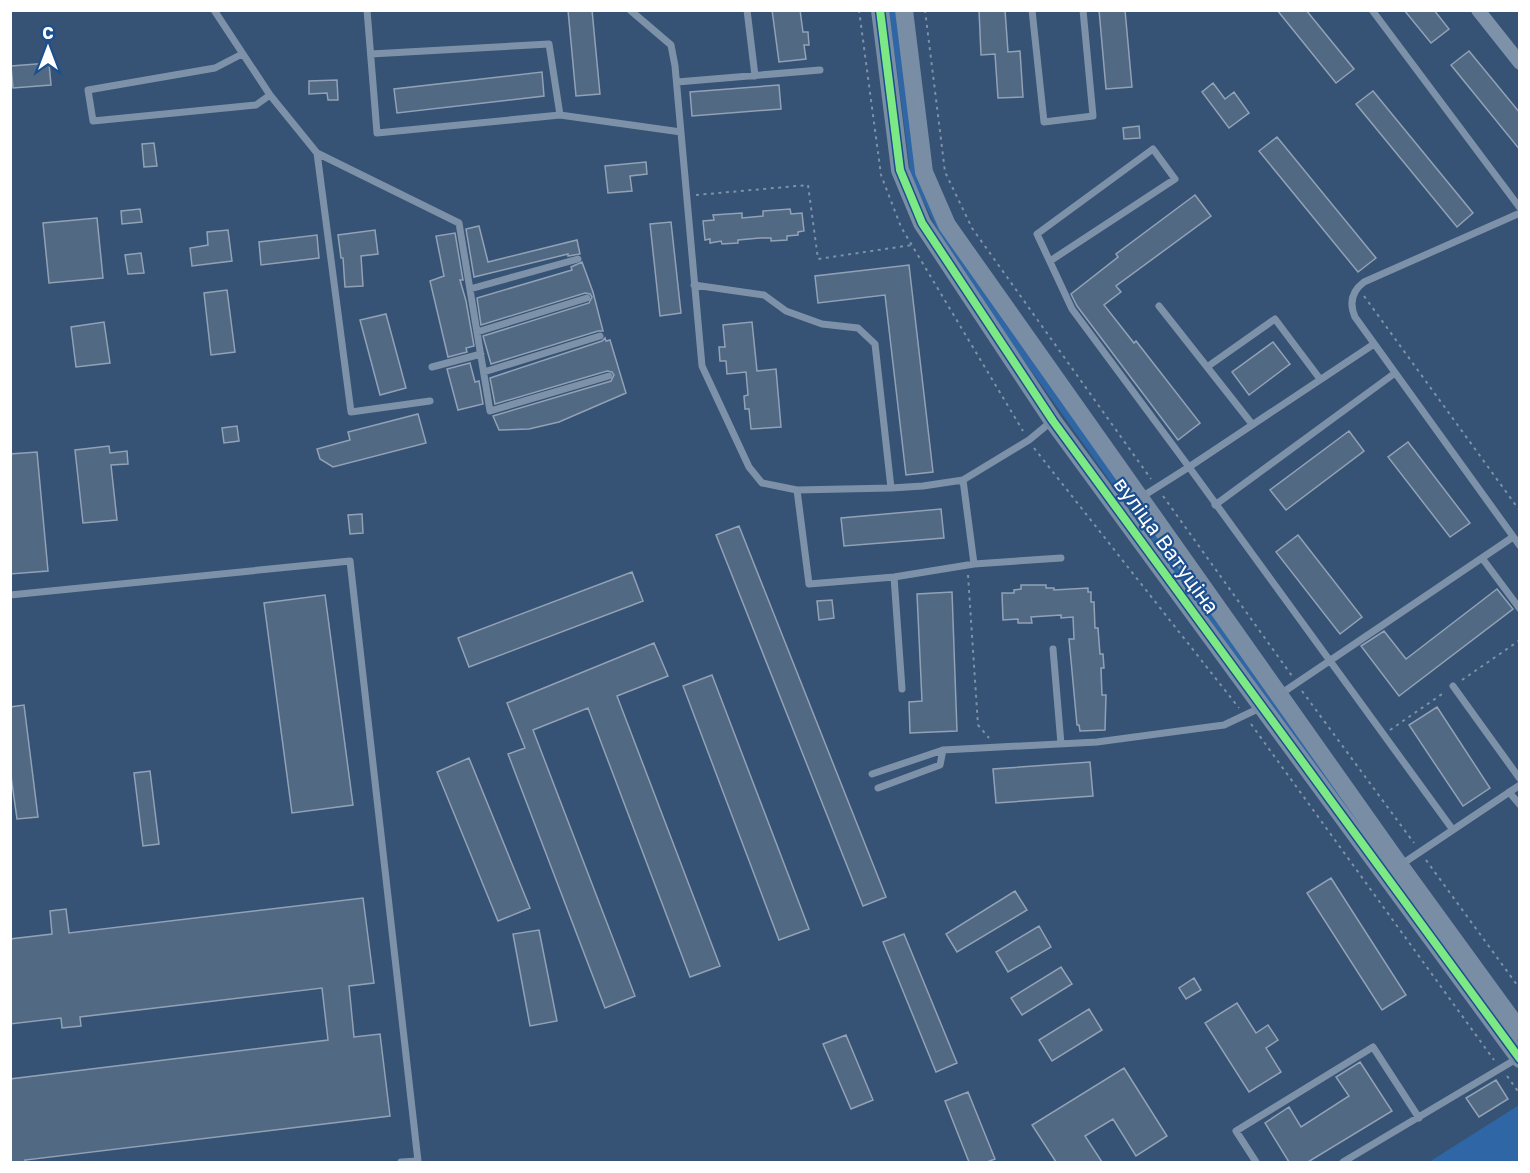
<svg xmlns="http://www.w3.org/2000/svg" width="1530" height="1173" font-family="'Golos Text',sans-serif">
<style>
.green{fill:#2f66a5}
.building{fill:#526984;stroke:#92a2b6;stroke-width:1.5}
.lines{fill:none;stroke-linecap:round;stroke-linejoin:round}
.path{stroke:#7d92a8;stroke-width:2;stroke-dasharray:3 4.5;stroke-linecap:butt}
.lane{stroke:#7d92a8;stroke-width:7}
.street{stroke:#7d92a8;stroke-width:14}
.secondary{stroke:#798da4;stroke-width:18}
.cycleway-casing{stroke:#1b4f8f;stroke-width:11}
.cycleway{stroke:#7ce984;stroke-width:8}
.labels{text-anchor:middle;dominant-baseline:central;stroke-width:4.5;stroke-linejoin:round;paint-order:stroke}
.street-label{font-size:21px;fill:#fff;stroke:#1b4f8f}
</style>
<rect width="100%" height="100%" fill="#365274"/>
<!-- green -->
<path class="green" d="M889,11H897L918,178L1399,876L1519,1041V1050L1393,878L953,261L911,177Z
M1519,1105V1162H1429Z"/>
<!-- building -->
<path class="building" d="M568,10H592L600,94L576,96Z
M772,10H800L803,32H808L809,45H804L806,59L779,62Z
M979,10H1005L1008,52L1020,51L1023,97L998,98L995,54L981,55Z
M1099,10H1125L1132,87L1106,89Z
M1277,10H1306L1354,69L1336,83Z
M1404,10H1434L1449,29L1431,43Z
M1469,51L1520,113V150L1451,65Z
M49,63L51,85L13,88L11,66Z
M542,72L544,96L397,113L394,89Z
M337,80L338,100H328L327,93L309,94V81Z
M1213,83L1225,99L1234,92L1249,113L1229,128L1202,92Z
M779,85L781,109L692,116L690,92Z
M1373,91L1473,213L1457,227L1356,104Z
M1139,126L1140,138L1124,139L1123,128Z
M1277,137L1376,258L1358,272L1259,151Z
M154,143L157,166L144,167L142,144Z
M646,162L647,174L630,176L632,191L608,193L605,166Z
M1195,195L1211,216L1116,286L1121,292L1104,305L1134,343L1136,341L1200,423L1178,440L1077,306L1071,294L1118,257L1116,254Z
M140,209L142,222L122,224L121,211Z
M790,209L791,214L802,213L804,231L798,232V235L787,236V240L771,241V238H760L738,240V243L722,244L721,241L710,243V239L705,240L703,221L714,220L713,215L742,213V218L763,216V211Z
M97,218L103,278L49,283L43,223Z
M671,222L681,313L660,316L650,224Z
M479,226L488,262L577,240L580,254L568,256V254L474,277L466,229Z
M228,230L232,261L192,266L190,248L208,245L207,232Z
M375,230L378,254L361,256L363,286L345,287L343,258H341L338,235Z
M455,233L463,280H460L466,301L474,346L466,348L467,352L448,357L430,281L444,276L436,236Z
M317,235L319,258L261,265L259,242Z
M141,253L144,273L128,274L125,255Z
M582,262L593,292L603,331H598L491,364L483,336L589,303L592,297L590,294L585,293L481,325L477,298L572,270L571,267Z
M909,265L933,472L906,475L885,295L818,303L815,276Z
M227,290L235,352L211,355L204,293Z
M386,314L406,388L380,395L360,320Z
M104,322L110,363L76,367L71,327Z
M752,322L757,371L776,369L781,427L751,429L749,409H745L744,396L748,395L746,372L727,374L726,361H720L719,347H725L723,325Z
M605,338L606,341L610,340L626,393L559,422L529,429L499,430L493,416L611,381L614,375L612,372L607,371L495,404L490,378L602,341Z
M1273,342L1290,364L1249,395L1232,372Z
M470,363L475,382L479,381L483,404L458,410L447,369Z
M418,414L426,443L333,467L320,459L317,449L350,440L348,432Z
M237,426L239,441L224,443L222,428Z
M1349,431L1364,451L1286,510L1270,490Z
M1408,442L1470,523L1450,537L1388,457Z
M109,446L110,453L127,451L128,464L111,465L117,520L83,523L75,450Z
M37,452L48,571L10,574V454Z
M941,509L944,538L844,546L841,518Z
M362,514L363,533L350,534L348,515Z
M739,526L886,897L863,906L716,535Z
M1298,535L1362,617L1340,634L1276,552Z
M632,572L643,601L469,667L458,638Z
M1021,585H1046V588H1054V590L1088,588V592H1091V602H1094L1095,628H1098L1100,654H1103L1104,668H1101L1102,695H1106L1105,730L1080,731L1079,725H1077L1069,639H1074L1073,617L1061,618V615L1031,617L1032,623H1018V619L1003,620L1002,593H1014V590L1021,589Z
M1497,589L1513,609L1399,696L1361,646L1384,631L1406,659Z
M952,592L957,731L910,733L909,702L922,701L917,594Z
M325,595L353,805L292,813L264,603Z
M832,600L834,618L819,620L817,601Z
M654,643L668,676L617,696L720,966L690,977L588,708L533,730L635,996L605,1008L508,754L525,748L507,703Z
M712,675L809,929L779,940L683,686Z
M24,705L38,817L17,819L10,769V707Z
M1437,707L1490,788L1463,806L1409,725Z
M469,758L530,908L498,921L437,772Z
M1090,762L1093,796L996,803L993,769Z
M150,771L159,844L143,846L134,773Z
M1331,878L1406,995L1382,1010L1307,893Z
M1015,891L1027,910L957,952L946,934Z
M363,898L374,983L349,986L354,1037L380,1034L390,1116L25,1160L26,1162H10V1079L328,1040L322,988L80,1017L81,1026L62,1028L61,1018L10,1024V939L52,934L50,911L66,909L69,933Z
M1039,926L1051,947L1008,972L996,952Z
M539,930L557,1021L530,1026L513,934Z
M904,934L957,1063L936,1072L883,942Z
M1061,967L1072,984L1022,1015L1011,998Z
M1194,978L1201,990L1186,999L1179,988Z
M1237,1003L1256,1033L1268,1025L1278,1040L1266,1048L1281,1072L1249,1092L1205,1023Z
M1089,1009L1102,1030L1052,1061L1039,1040Z
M846,1035L873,1100L851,1109L823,1044Z
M1360,1062L1392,1111L1308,1162H1289L1265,1123L1289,1107L1301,1127L1349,1096L1336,1077Z
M1124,1068L1167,1136L1136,1156L1113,1119L1085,1136L1102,1162H1056L1032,1125Z
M1496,1080L1508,1099L1479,1117L1466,1098Z
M968,1092L995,1159L987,1162H969L945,1101Z"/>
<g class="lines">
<!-- path -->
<path class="path" d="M859,10L881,175L901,227L1023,431
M925,10L945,172L972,228L1151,479
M696,195L808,185L818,259L912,245
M1364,296L1520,511
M1034,448L1239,708
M1163,496L1292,676
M968,575L978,725L989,738
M1462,680L1520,640
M1302,691L1414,843
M1251,724L1494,1060
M1390,730L1445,692
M1426,860L1520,989
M1507,1076L1520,1094"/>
<!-- lane -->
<path class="lane" d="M214,10L270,95L317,153L459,223L490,411L609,376
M367,10L377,133L560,115
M630,10L671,45L675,66L702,366L749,467L762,483L797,490L809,584L894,577L974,564L1061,558
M747,10L755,76
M1032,10L1044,122L1093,116L1083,10
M1372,10L1520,208
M242,54L215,68L88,90L93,121L256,105L270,95
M371,54L549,44L560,115L681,132
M677,82L820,70
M317,153L351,412L430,401
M1520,213L1364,282C1352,291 1349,303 1355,317L1520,546
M1050,261L1175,179L1153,149L1037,234L1072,309L1189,467L1140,498
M694,285L764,295L786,311L822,324L858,328L875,344L891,488
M470,289L578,259
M1159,306L1252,424
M477,332L587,298
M1374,344L1189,467L1453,830
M432,367L481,354
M1207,367L1275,319L1320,379
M484,372L600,336
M963,480L974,564
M797,490L891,488L923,486L963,480L1029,440L1052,421
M1215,505L1395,373
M1482,558L1520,609
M894,577L902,689
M10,595L350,561L418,1161L416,1162
M1053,649L1061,744
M1453,686L1520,779
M1279,695L1513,537
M872,774L943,750L1097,742L1224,725L1262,707
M878,788L940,765L943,750
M1509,792L1520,805
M1402,864L1520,785
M401,1162L418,1161
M1256,1162L1236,1131L1373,1047L1419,1118
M1343,1162L1518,1058"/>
<!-- street -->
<path class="street" d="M1478,10L1520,63"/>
<!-- secondary -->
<path class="secondary" d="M880,10L900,170L922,223L1053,421L1520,1059
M904,10L924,172L947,225L1400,866L1520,1031"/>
<!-- cycleway casing -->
<g class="cycleway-casing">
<path id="cycleway" d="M880,10L900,170L922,223L1053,421L1520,1059"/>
</g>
<!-- cycleway -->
<use href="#cycleway" class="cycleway"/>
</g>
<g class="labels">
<!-- street labels -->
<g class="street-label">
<text transform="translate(1167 545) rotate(54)">вуліца Ватуціна</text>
</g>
</g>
<!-- border -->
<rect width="1530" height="1173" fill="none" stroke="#ffffff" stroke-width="24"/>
<!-- north arrow -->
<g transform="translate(48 48)" stroke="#1b4f8f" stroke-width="4.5" paint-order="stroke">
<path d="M0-4.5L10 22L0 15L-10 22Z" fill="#ffffff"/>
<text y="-9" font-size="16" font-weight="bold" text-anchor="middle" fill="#ffffff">С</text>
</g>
</svg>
